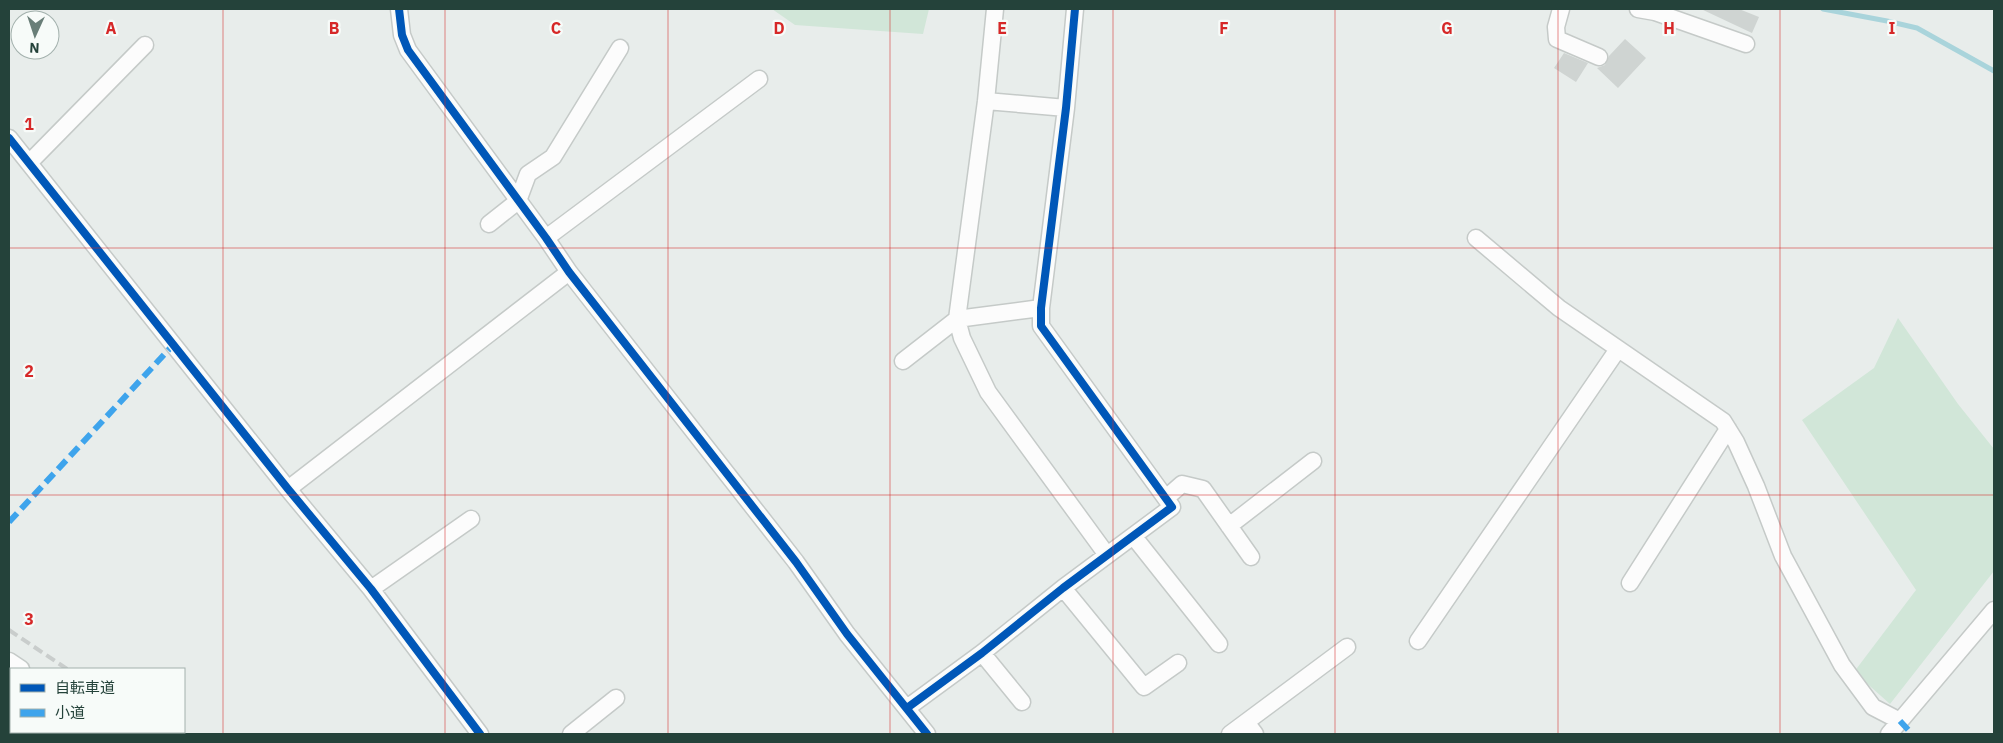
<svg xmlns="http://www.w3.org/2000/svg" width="2003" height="743" font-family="'IBM Plex Sans','Noto Sans JP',sans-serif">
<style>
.green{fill:#d1e6d8}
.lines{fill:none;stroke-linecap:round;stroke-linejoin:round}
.stream{stroke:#a9d4db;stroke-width:5}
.building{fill:#cfd4d2}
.minor-casing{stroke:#c5cac8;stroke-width:19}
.minor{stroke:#fcfcfc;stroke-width:16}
.rail{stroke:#c9cdcc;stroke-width:4;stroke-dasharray:10 5;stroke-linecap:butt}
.quiet{stroke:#3ea4ec;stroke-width:6;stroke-dasharray:12 6;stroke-linecap:butt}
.cycleway-casing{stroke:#f7fbf9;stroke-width:11}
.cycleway{stroke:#0057b8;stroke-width:8}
.grid{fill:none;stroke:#d62828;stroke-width:1;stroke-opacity:0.55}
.grid-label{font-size:16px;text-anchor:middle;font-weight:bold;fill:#d62828;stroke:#f7fbf9;stroke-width:4.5;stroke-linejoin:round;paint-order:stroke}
</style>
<rect width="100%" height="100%" fill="#e8edeb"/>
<!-- green -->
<path class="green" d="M772,9H929L923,34L795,25Z
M1898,318L1958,404L1994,449V571L1890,704L1854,672L1916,590L1802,420L1874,368Z"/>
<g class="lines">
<!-- stream -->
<path class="stream" d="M1823,9L1887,21L1917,28L1994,71"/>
</g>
<!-- building -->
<path class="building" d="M1701,9H1739L1759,17L1752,33Z
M1625,39L1646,58L1618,88L1597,68L1605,65L1609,56Z
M1564,53L1588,63L1576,82L1554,68Z"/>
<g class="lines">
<!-- minor casing -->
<g class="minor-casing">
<path id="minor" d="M399,9L402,35L408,50L546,238L569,272L796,562L847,634L927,734
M995,9L986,101L957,319L962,338L988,392L1107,555
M1561,9L1556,27L1557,39L1599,57
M1638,9L1655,12L1746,44
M986,101L1066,108
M9,138L288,489L371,589L480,734
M29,163L145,45
M489,224L518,201L528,174L553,157L620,48
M546,238L759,79
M1476,238L1559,308L1723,421L1736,442L1756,486L1783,556L1842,665L1873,707L1900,721
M903,361L957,319L1041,308
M288,489L569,272
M1166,498L1182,484L1203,489L1251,557
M1229,526L1313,461
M1134,537L1219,644
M1630,583L1728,429
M1063,588L1144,687L1178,663
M371,589L471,519
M1418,641L1618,349
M982,653L1022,702
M9,661L21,669
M907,708L982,653L1063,588L1172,507L1041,326V308L1066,108L1075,9
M1246,722L1255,734
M113,732L117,734
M571,734L616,698
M1230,734L1347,647
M1889,734L1994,610"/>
</g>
<!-- minor -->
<use href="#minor" class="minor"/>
<!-- rail -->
<path class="rail" d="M9,630L67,669
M159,732L163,734"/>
<!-- quiet -->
<path class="quiet" d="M9,522L173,345
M1900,721L1912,734"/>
<!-- cycleway casing -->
<g class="cycleway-casing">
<path id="cycleway" d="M399,9L402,35L408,50L546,238L569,272L796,562L847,634L927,734
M9,138L288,489L371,589L480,734
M907,708L982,653L1063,588L1172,507L1041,326V308L1066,108L1075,9"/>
</g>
<!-- cycleway -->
<use href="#cycleway" class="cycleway"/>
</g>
<!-- grid -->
<path class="grid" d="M223,9V734M445,9V734M668,9V734M890,9V734M1113,9V734M1335,9V734M1558,9V734M1780,9V734M9,248H1994M9,495H1994"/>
<g class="grid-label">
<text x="111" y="34">A</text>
<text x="334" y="34">B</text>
<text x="556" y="34">C</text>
<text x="779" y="34">D</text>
<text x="1002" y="34">E</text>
<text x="1224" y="34">F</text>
<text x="1447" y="34">G</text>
<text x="1669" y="34">H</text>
<text x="1892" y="34">I</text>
<text x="29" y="130">1</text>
<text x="29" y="377">2</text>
<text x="29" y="625">3</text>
</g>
<!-- border -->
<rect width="2003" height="743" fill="none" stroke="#24423a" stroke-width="20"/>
<!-- legend -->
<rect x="10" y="668" width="175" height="65" fill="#f7fbf9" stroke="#a3b1ad"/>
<rect x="20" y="684" width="25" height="8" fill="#0057b8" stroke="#a3b1ad"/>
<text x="55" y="693" font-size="15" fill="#24423a">自転車道</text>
<rect x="20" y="709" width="25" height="8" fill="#3ea4ec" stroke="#a3b1ad"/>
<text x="55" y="718" font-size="15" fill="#24423a">小道</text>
<!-- north arrow -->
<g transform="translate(35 35) rotate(183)"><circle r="24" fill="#f7fbf9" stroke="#a3b1ad"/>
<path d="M0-4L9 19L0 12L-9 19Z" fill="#697e78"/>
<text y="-8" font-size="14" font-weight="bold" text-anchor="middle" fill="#24423a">N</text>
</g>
</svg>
